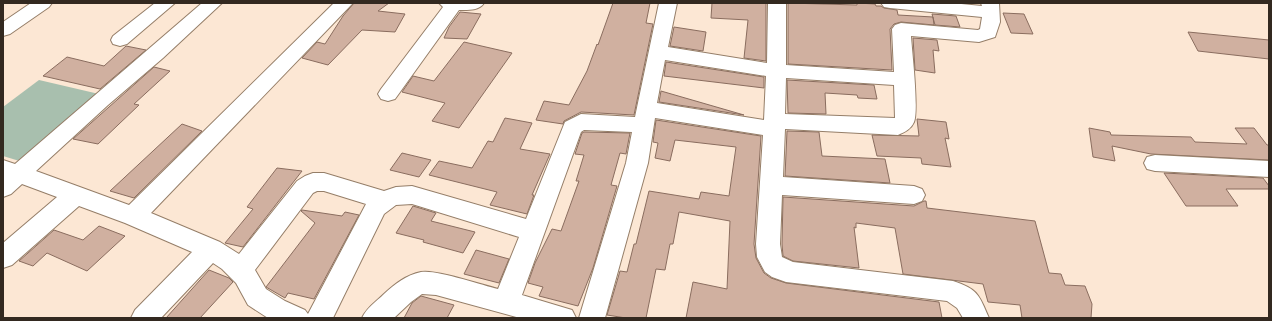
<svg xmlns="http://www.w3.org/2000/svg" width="1272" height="321" font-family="Poppins,sans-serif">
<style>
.green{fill:#a8bfae}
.building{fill:#d0b0a0;stroke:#8a6d5f}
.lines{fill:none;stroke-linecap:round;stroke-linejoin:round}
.street-casing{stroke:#957e68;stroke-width:2}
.street{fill:#fff;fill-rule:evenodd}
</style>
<rect width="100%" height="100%" fill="#fce7d4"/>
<!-- green -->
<path class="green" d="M39,80L99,94L26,163L3,156V107Z"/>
<!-- building -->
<path class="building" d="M354,3H389L378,11L405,14L395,32L362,30L328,65L302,58L317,42L325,44L343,16Z
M613,3H650L646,23L653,24L634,115L581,112L564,121L563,124L536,120L544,101L569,105L587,71L597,44L598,45Z
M712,3H766V61L744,58L748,20L711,18Z
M788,3L857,5V3L875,4L876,6H881L884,8L897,10L898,15L933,17L934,25L901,22L894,24L890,29L892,70L788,64Z
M460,12L481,14L467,39L444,38L449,27Z
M1003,13L1024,14L1033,34L1011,33Z
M932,14L956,16L960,27L935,25Z
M674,27L706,32L703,51L670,46Z
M1188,32L1269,40V59L1198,51Z
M913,38L937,40L939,51L933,50L935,73L915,70Z
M464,42L512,53L459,128L432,121L445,103L402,92L413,76L434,81Z
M126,46L146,50L100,89L43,76L67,57L104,66Z
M666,62L764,77V88L664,76Z
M154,67L170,71L134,104L139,105L98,144L73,139Z
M787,80L874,85L877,99L858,98L857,95L825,93L826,114L788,113Z
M661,91L744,115L659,102Z
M505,118L532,123L520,149L550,154L532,195H534L527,214L490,205L497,192L429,175L439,161L472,168L488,141L493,142Z
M917,119L946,122L949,139L945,138L951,167L922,164L921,158L877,156L872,135L919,136Z
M656,120L761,136L754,244L756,258L764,273L771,278L786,283L939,302L942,318H686L693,282L727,289L730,221L679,212L673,244H670L665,270L656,269L646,318H626L607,315L620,271L627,272L634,244H636L649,191L699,199L701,192L729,196L736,147L675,140L670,161L655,158L658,143L653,142Z
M182,124L202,131L134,198L110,191Z
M1089,128L1110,132L1111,135L1191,137L1195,142L1247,144L1235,128H1254L1267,145H1269V160L1151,154L1112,146L1115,161L1093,157Z
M787,131L819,132L822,156L885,159L890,183L785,176Z
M584,132L630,133L626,154L620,153L611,185L617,186L593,268L578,306L539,296L543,287L528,283L535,263L552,229L561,231L579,181H576L584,155L575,154L582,133Z
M402,153L431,160L419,177L390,170Z
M277,168L302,171L243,247L225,243L253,209L247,207Z
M1164,173L1263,178L1269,186V189H1226L1238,206H1186Z
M783,197L914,206L924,201H926L927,208L1035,221L1049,273L1061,274L1065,285L1085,286L1092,304L1091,318H1022L1020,305L988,302L983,284L903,274L895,228L856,223V228L854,227L859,268L793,261L783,256L782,244Z
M413,206L436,213L431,221L475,232L463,253L423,242L424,240L396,233Z
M302,210L342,216L345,212L359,215L314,299L288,293L285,298L266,287L315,223L301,211Z
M99,226L125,236L87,271L47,253L33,266L19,261L54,230L83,240Z
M476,250L509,259L499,283L464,274Z
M209,270L229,278L233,282L200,318H166Z
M421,296L454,305L447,318H404L412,303Z"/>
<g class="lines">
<!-- street casing -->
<g class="street-casing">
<path id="street" d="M31,3H52L49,7L10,34L3,36V22Z
M155,3H175L127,44L120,46L113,44L111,40L113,36Z
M202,3H222L163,58L108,105L36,171L129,205L334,3H353L151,213L220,242L239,254L297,181L305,176L313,173H324L384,191L396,187L412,186L526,219L565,122L581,114L635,117L659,3H677L668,47L767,63L768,3H786V65L894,72L892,29L895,25L901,23L978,30L980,29L982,17L890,8L884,7L881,3H951L982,6L981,3H999L1000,22L995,37L979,42L911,36C912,52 919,110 914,122C911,129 905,132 898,135L785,129L783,177L914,186L922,189L925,195L922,201L914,204L782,195L780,244L782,257L793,262L953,281C978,289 979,295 989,318H963L957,308L947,301L786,282L772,277L765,272L757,257L756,244L763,135L655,118L648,163L605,318H579L626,163L632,132L584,130L581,132L522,295L572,310L576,318H520L436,295L422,294L411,302L394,318H362C367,307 376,302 384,294C395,284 406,275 421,272C435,269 482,285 498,289L519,237L412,204L396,205L384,214L333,318H268L248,305L236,283L222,269L213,263L161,318H131L135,310L192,252L125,223L79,206L12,265L3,268V243L57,197L22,184L11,194L3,197V160L15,164ZM665,60L766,76L764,120L657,103ZM786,78L894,85L895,118L785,114ZM317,191H324L366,204L308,314L305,310L285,301L266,289L255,270L313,193Z
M439,3H484C479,11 467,10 459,10L395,99L388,101L381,99L378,94L381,89L443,7Z
M1155,155L1269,161V177L1155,171L1147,169L1144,163L1147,157Z"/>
</g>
<!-- street -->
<use href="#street" class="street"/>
</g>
<!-- border -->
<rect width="1272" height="321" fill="none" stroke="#332920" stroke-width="8"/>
</svg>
